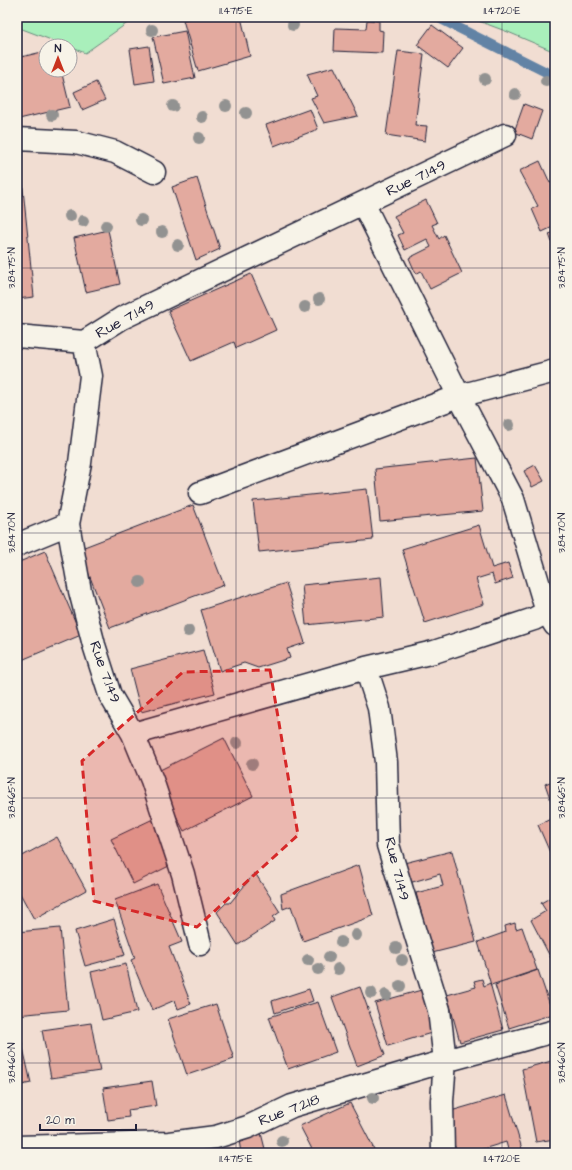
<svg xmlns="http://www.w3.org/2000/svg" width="572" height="1170" font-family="'Architects Daughter',sans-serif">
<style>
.green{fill:#a9efbb;stroke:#66887b}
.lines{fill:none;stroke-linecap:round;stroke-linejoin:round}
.stream{stroke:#6283a5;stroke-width:10}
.building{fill:#e3aa9f;stroke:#22223b}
.minor-casing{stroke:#22223b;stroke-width:25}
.minor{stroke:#f7f3e8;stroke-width:22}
.tree{fill:#929291}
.marked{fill:#d62828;fill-opacity:0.2;stroke:#d62828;stroke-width:3;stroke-dasharray:8 5;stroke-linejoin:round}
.ticks{fill:none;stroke:#22223b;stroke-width:1;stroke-opacity:0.45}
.labels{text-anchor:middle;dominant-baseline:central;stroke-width:4;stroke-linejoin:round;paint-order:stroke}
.street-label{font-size:15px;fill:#22223b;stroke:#f7f3e8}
.neatline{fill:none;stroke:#22223b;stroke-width:1.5}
.ticks-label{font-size:10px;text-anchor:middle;fill:#22223b}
</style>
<rect width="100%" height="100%" fill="#f1ddd2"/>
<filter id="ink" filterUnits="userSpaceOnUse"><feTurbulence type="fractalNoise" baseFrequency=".025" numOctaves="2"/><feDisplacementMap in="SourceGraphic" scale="8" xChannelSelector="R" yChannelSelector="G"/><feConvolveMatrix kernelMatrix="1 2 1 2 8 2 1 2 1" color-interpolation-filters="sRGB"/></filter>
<g filter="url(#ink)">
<!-- green -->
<path class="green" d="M17,17H136L85,53L70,47V46H67L17,27Z
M468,17H555V52L508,32Z"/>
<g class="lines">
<!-- stream -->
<path class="stream" d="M437,17L546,72L555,75"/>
</g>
<!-- building -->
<path class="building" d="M195,17H241L250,56L198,71L183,20Z
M367,20L379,21V30L383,31L382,53L334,51L335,28L366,29Z
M432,25L463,48L448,68L417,45Z
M185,31L195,78L164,84L153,37Z
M149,46L154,81L135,84L130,49Z
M46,51V70H61L70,107L19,119L17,110V58Z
M398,51L424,54L415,125L427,126L425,141L386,135Z
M334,67L358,116L324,123L311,98L317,96L307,74Z
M96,82L105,100L82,110L74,92Z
M524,104L542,111L532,139L514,132Z
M310,109L318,129L274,146L266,125Z
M17,150H19L34,297L17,299Z
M540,161L550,183L555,181V226L542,232L532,209L538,206L519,171Z
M197,178L220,249L196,260L172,187Z
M426,200L437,223L432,225L439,239L444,235L462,273L430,289L421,271L416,274L409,258L431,247L427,239L405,250L398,235L403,233L394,216Z
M108,230L120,284L86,292L74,238Z
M555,232V251L549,234Z
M251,274L276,330L236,348L234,342L191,361L168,311Z
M477,458L483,511L380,521L375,469Z
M535,465L544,481L532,487L524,471Z
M367,489L373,540L259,552L253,501Z
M193,505L224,585L110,628L79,549Z
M479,525L492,568L508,563L513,578L495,584L492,574L476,579L484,604L425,623L402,549Z
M45,551L81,635L17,662V563Z
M381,577L384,617L306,625L302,585Z
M286,583L305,643L287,649L290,658L258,668L244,663L220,671L201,610Z
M203,650L215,693L141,712L130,669Z
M224,738L253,796L184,831L154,773Z
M555,780V812L545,784Z
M555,817V864L538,825Z
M153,819L175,863L133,884L111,839Z
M57,837L86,890L34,919L17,888V859Z
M452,851L476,942L432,953L416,893L443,886L440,874L409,883L404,863Z
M359,865L373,916L303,941L291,906L283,909L281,894Z
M255,873L280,912L273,917L275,921L238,945L217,912L226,903H230Z
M157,884L182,942L169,947L191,1004L178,1009L175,1000L152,1010L131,960L135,958L115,900Z
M555,895V966L531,920L546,911L541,903Z
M114,919L125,955L85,966L75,931Z
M515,923L516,929L522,927L537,970L491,985L478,942L506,932L505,926Z
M60,928L68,1010L17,1015V932Z
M126,964L137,1012L102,1020L91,972Z
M538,970L553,1014L509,1028L495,985Z
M482,979L484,986L490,983L503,1030L460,1042L447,995L476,987L474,981Z
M360,987L385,1055L357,1066L332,997Z
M309,989L313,1001L293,1008L292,1007L275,1013L272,1001Z
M425,989L438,1031L388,1046L375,1003Z
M318,1002L336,1052L288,1069L269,1017Z
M216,1004L234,1059L187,1075L168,1019Z
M91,1023L100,1071L51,1078L42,1030Z
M17,1039H21L31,1083L17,1086Z
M555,1060V1139L536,1142L522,1069Z
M152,1081L156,1106L128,1110L129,1117L108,1120L103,1088Z
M506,1095L522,1149L509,1153L506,1142L470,1153H457L444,1113Z
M350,1103L376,1153H314L300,1126Z
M261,1133L266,1153H241L239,1140Z"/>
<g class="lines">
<!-- minor casing -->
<g class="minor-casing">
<path id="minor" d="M17,139L76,142L115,152L154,172
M363,203L459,396L513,499L547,612
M17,336L84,342
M200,493L459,396L555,371
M17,545L68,524
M366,668L434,652L534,619L547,612L555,625
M133,734L152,780L183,874L200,944
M17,1147L169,1143L216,1137L248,1127L292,1106L445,1061L555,1031
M443,1153L442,1101L445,1061L439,1010L388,845L386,762L379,708L366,668L133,734L110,695L94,645L80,591L68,524L80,463L91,376L84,342L122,318L505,135"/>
</g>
<!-- minor -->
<use href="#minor" class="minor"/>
</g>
<!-- trees -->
<g class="tree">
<circle cx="293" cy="25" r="6"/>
<circle cx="152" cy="30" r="6"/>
<circle cx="485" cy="79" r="6"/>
<circle cx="546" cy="81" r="6"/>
<circle cx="515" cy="94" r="6"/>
<circle cx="173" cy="106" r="6"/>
<circle cx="226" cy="106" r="6"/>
<circle cx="246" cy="113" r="6"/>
<circle cx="52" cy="115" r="6"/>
<circle cx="202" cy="117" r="6"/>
<circle cx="199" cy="138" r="6"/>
<circle cx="70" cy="216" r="6"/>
<circle cx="141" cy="220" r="6"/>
<circle cx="83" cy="221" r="6"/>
<circle cx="106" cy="226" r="6"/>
<circle cx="162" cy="232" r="6"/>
<circle cx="178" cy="245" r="6"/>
<circle cx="319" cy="299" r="6"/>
<circle cx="305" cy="307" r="6"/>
<circle cx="509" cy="425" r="6"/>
<circle cx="140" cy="582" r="6"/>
<circle cx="188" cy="631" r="6"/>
<circle cx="237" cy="743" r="6"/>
<circle cx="252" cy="764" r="6"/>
<circle cx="356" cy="935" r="6"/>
<circle cx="341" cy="942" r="6"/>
<circle cx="396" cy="948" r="6"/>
<circle cx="329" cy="957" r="6"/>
<circle cx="308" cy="960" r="6"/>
<circle cx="402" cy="960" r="6"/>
<circle cx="318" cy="969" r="6"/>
<circle cx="338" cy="969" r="6"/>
<circle cx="400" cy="986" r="6"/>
<circle cx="371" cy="993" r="6"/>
<circle cx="386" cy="995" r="6"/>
<circle cx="373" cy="1098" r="6"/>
<circle cx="282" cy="1141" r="6"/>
</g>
</g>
<!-- marked area -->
<path class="marked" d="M270,670L298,835L197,927L94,901L82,761L183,672Z"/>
<!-- ticks -->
<path class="ticks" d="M236,17V1153M502,17V1153M17,268H555M17,533H555M17,798H555M17,1063H555"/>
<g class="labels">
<!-- street labels -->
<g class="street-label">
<text transform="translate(416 178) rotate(-26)">Rue 7.149</text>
<text transform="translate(125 319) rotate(-29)">Rue 7.149</text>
<text transform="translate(105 672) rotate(70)">Rue 7.149</text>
<text transform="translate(397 869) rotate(76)">Rue 7.149</text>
<text transform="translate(289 1110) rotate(-21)">Rue 7.218</text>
</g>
</g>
<!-- margin -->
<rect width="572" height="1170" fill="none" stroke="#f7f3e8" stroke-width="44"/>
<!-- north arrow -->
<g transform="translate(58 58)"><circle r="19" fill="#f7f3e8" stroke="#a29fa3"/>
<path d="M0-3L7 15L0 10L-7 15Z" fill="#c8321e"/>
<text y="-6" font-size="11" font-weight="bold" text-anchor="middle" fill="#22223b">N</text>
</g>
<!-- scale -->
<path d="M40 1124v6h96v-6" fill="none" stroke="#22223b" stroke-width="2"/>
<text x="46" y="1124" font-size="12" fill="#22223b" stroke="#f7f3e8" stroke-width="3" paint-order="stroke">20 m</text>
<rect x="22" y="22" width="528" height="1126" class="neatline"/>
<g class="ticks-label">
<text x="236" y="14">11.4715°E</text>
<text x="502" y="14">11.4720°E</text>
<text transform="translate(11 268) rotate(-90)" y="4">3.8475°N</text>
<text transform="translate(561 268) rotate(-90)" y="4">3.8475°N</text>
<text transform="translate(11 533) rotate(-90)" y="4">3.8470°N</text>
<text transform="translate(561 533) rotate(-90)" y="4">3.8470°N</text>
<text transform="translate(11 798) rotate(-90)" y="4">3.8465°N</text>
<text transform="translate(561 798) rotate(-90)" y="4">3.8465°N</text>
<text transform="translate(11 1063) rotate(-90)" y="4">3.8460°N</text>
<text transform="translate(561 1063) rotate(-90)" y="4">3.8460°N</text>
<text x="236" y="1162">11.4715°E</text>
<text x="502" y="1162">11.4720°E</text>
</g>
</svg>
